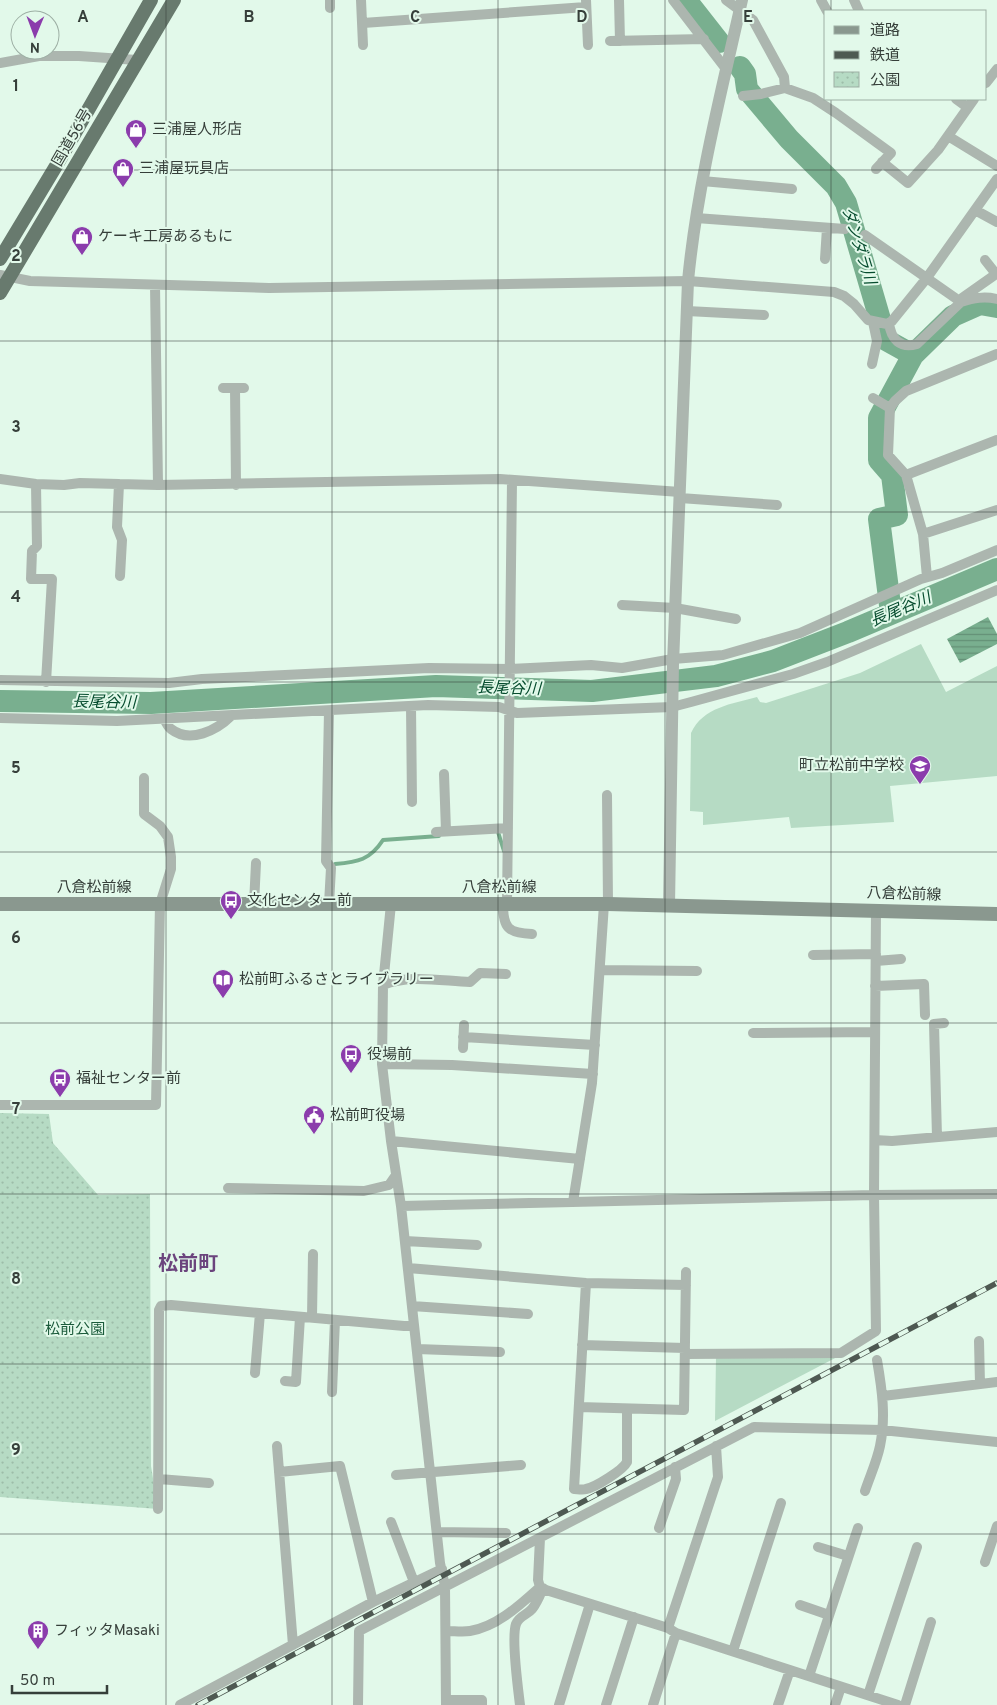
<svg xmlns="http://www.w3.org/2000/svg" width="997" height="1705" font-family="Overpass,'Noto Sans JP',sans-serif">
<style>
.green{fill:#b6dbc4}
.park{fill:url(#park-dots)}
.water{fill:url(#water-rules)}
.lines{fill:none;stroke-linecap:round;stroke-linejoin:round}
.stream{stroke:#79af8f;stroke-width:4}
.river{stroke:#79af8f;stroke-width:22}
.minor{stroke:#acb6af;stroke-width:10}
.tertiary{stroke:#acb6af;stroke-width:12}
.secondary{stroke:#8a988f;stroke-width:14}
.trunk{stroke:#687a6e;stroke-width:14}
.rail-casing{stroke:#4e5952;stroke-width:5.5}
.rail{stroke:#e2f9ea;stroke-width:4;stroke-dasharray:11;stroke-linecap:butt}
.grid{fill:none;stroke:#363f3a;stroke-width:1;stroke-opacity:0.55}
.labels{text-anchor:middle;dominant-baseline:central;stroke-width:4;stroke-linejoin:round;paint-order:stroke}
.poi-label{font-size:15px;fill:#363f3a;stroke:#e2f9ea;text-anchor:start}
.street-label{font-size:15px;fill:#363f3a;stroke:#e2f9ea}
.park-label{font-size:15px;fill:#1b5b3b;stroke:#e2f9ea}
.water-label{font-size:16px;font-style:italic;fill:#064c2e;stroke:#e2f9ea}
.district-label{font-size:20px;font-weight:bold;fill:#6b447d;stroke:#e2f9ea}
.grid-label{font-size:16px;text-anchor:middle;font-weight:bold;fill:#363f3a;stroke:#e2f9ea;stroke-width:4;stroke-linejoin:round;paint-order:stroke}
</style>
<defs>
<pattern id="park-dots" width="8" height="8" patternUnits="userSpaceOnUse" patternTransform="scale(1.25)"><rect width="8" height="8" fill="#b6dbc4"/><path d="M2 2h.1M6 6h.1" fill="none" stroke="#9dbda9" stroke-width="1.8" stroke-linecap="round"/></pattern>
<pattern id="water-rules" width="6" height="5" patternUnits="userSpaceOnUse" patternTransform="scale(1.25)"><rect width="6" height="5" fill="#79af8f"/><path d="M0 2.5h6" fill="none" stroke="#649076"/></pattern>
</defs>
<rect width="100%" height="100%" fill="#e2f9ea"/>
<!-- green -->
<path class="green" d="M921,644L946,692L997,666V776L890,786L894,822L791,828L789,817L703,825V812L690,811L691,733C703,707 732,704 757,697L760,702L766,703L860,673Z
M839,1356L715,1421L716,1357Z"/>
<!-- park -->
<path class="park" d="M0,1113L49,1114L53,1143L98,1195L150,1194L151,1466L158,1509L0,1497Z"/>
<!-- water -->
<path class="water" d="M988,617L997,634V644L960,663L947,639Z"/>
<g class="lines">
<!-- stream -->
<path class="stream" d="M498,832L504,851
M335,864C358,862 370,860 383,840L439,836"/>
<!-- river -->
<path class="river" d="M686,0L719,42
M740,67L745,74L747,89L789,139L836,186L846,203L886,340L913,355L953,316L980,304L997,307
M891,613L879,519L897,515L892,475L879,460V418L913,355
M0,701L151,703L436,686L592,691L716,676L773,661L848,632L997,569"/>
<!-- minor -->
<path class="minor" d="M330,0V8
M361,0L363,45
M586,0L588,45
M619,0L620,41
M673,0L726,69
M726,0L753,20L784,77L785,88L813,98L836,113L891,153L876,169
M821,0L827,11
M854,0L859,11
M363,23L586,7
M610,41L704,39
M0,63L39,56H79L137,60
M986,83L997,69
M743,96L761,94L785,88
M956,99L967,107
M948,136L997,166
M882,162L908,183L938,150L974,99
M702,181L792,189
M975,210L997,222
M696,218L845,229
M865,235L961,302C974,298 984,296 997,299
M825,259L827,228
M0,275L30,281L269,288L688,281L834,292L844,296L854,304L868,320L887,324L892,321L926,279L997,179
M155,285L158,485
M962,298L996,274L985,260
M687,311L764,315
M889,323C891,339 900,349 917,344L961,302
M872,364L877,341L873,322
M223,388H244
M235,388L236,485
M873,398L890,408
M906,475L997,440
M0,479L36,484L64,485L80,483L158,485L500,479L680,492
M36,484L37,546L32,551L31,579H52L46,682
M119,484L117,527L122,540L120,576
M680,498L777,505
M923,534L997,510
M927,577L923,534L906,475L888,455L890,408L895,401L906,391L997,354
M622,605L675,608L736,619
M0,680L169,683L202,679L429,668L510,669L591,665L622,668L673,659L723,655L800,633L921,579L942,573L997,550
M411,706L412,802
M329,711L326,861L331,868L329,904
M0,718L117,721L428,705L499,707L517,713L672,707L691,702L793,674L827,662L997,590
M164,719C166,722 168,727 171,729C190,744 217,730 231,716
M444,774L446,831
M607,795L608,904
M436,832L508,828
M254,904L256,863
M391,904L383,985L382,1064L391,1141L401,1206L440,1563L445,1586L446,1705
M503,904C503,928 508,933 532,934
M507,904L512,481
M813,955L876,954
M876,961L901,959
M600,970L697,971
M383,985C409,974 442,981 470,982L480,973L506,974
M875,986L924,984L925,1015
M753,1033L875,1032
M463,1037L595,1045
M463,1048L464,1025
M382,1064L452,1065L593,1074
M0,1105H156L160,904L171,869V857L168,837L160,826L144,814V778
M937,1137L934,1024L944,1023
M875,1140L892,1141L997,1132
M391,1141L580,1159
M228,1188L364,1191L389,1185L396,1175
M573,1202L592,1083L604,904
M401,1206L874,1195L997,1194
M405,1241L477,1245
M408,1268L586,1283L686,1285
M586,1283L574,1489C577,1489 583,1490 586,1489C596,1487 623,1470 627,1462V1409
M412,1306L528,1314
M312,1318L313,1254
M979,1341L980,1384
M582,1345L685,1348
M417,1349L500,1352
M685,1354L841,1353L876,1331L874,1195L876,910
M255,1373L260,1313
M285,1381L296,1382L300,1317
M332,1392L335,1320
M883,1396L997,1382
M579,1407L684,1410L686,1272
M277,1446L293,1645
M279,1472L340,1466L373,1602
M396,1475L521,1465
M159,1479L209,1483
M865,1491C870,1476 877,1461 880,1446C886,1417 882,1389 877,1360
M158,1509L159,1310L161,1306L171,1305L404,1326H414
M391,1522L414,1582
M659,1528L676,1479L675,1467
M437,1532L506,1533
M540,1538L538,1580L540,1587L546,1590L668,1628L676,1633L898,1705
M818,1547L848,1556
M985,1562L997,1526
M800,1605L829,1615
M668,1628L718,1477L716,1446
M446,1631C454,1631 463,1632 470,1631C497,1627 521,1604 540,1587
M733,1651L781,1503
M809,1676L858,1528
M868,1695L917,1547
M446,1700H482V1705
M180,1705L373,1602L442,1569
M358,1705L359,1631L754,1427L882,1430L997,1442
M520,1705C518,1688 511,1638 516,1624C519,1616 527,1615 532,1609C537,1603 540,1595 543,1588
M559,1705L590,1604
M606,1705L634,1617
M653,1705L676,1633
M778,1705L790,1670
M835,1705L841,1687
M905,1705L931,1622"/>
<!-- tertiary -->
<path class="tertiary" d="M669,905L673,664L688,281C697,186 721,93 742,0"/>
<!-- secondary -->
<path class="secondary" d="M0,904H608L997,914"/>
<!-- trunk -->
<path class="trunk" d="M0,259L56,166L151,0
M0,293L174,0"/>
<!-- rail casing -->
<g class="rail-casing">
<path id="rail" d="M198,1705L997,1283"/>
</g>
<!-- rail -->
<use href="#rail" class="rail"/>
</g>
<!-- grid -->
<path class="grid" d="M166,0V1705M332,0V1705M498,0V1705M665,0V1705M831,0V11M831,99V1705M0,170H997M0,341H997M0,512H997M0,682H997M0,852H997M0,1023H997M0,1194H997M0,1364H997M0,1534H997"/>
<!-- icons -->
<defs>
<g id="shop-pin" transform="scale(1.125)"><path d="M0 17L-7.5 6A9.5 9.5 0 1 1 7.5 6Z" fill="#8b3cac" stroke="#e2f9ea"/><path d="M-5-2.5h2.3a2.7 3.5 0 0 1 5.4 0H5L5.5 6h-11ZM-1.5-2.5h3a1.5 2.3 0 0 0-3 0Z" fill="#fff"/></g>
<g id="school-pin" transform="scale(1.125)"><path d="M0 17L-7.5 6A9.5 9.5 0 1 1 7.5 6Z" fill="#8b3cac" stroke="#e2f9ea"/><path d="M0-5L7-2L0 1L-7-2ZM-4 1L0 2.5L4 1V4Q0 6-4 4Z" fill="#fff"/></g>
<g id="bus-pin" transform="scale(1.125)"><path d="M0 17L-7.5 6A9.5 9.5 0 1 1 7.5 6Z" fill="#8b3cac" stroke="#e2f9ea"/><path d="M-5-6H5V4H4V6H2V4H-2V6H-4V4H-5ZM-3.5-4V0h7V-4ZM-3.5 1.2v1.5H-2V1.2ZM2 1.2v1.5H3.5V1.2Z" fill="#fff"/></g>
<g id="library-pin" transform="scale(1.125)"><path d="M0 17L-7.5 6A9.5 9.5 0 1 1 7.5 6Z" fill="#8b3cac" stroke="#e2f9ea"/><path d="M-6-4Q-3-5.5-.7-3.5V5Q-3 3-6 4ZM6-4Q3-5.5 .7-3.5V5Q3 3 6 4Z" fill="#fff"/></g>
<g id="civic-pin" transform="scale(1.125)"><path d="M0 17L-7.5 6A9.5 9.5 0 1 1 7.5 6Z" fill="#8b3cac" stroke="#e2f9ea"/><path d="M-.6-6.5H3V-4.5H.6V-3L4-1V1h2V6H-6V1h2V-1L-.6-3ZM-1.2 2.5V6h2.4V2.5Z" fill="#fff"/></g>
<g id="building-pin" transform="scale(1.125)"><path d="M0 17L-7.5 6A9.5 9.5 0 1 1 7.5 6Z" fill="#8b3cac" stroke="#e2f9ea"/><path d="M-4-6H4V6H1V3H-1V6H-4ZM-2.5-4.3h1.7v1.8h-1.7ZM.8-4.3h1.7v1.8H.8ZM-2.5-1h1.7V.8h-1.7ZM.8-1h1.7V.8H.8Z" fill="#fff"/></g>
</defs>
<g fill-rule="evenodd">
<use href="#shop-pin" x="136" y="130"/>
<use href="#shop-pin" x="123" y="169"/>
<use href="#shop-pin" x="82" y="237"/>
<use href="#school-pin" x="920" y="766"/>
<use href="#bus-pin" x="231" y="901"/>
<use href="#library-pin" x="223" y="980"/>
<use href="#bus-pin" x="351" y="1055"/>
<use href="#bus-pin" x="60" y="1079"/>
<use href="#civic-pin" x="314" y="1116"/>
<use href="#building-pin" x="38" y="1631"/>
</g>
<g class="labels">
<!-- poi labels -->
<g class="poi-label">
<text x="152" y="130">三浦屋人形店</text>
<text x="139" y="169">三浦屋玩具店</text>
<text x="98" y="237">ケーキ工房あるもに</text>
<text x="904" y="766" text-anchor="end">町立松前中学校</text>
<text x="247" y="901">文化センター前</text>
<text x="239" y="980">松前町ふるさとライブラリー</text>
<text x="367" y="1055">役場前</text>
<text x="76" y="1079">福祉センター前</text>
<text x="330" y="1116">松前町役場</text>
<text x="54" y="1631">フィッタMasaki</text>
</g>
<!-- street labels -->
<g class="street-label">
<text transform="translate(73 138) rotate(-60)">国道56号</text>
<text x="94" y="888">八倉松前線</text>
<text x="499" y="888">八倉松前線</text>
<text transform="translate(904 895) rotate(2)">八倉松前線</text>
</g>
<!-- park labels -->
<g class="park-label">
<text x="75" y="1330">松前公園</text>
</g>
<!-- water labels -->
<g class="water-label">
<text transform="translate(858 246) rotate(73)">ダンダラ川</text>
<text transform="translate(901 610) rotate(-23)">長尾谷川</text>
<text transform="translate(509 689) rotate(2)">長尾谷川</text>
<text transform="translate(104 703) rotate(1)">長尾谷川</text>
</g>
<!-- district labels -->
<g class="district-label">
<text x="188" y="1265">松前町</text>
</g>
</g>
<g class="grid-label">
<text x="83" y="22">A</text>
<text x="249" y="22">B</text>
<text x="415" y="22">C</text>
<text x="582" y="22">D</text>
<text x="748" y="22">E</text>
<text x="16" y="91">1</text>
<text x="16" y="261">2</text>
<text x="16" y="432">3</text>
<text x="16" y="602">4</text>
<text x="16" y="773">5</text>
<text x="16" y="943">6</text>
<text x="16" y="1114">7</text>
<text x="16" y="1284">8</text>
<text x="16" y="1455">9</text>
</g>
<!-- legend -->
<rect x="824" y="10" width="162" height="90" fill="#e2f9ea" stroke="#9dafa4"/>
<rect x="834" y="26" width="25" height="8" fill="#8a988f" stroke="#9dafa4"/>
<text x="870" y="35" font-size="15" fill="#363f3a">道路</text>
<rect x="834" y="51" width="25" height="8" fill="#4e5952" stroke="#9dafa4"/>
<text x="870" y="60" font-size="15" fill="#363f3a">鉄道</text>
<rect x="834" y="72" width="25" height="15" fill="url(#park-dots)" stroke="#9dafa4"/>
<text x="870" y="85" font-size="15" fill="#363f3a">公園</text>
<!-- north arrow -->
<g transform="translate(35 35) rotate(181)"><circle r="24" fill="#e2f9ea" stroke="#9dafa4"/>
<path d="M0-4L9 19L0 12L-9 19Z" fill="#8b3cac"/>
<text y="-8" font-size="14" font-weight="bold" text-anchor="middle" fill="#363f3a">N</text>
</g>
<!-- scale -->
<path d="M12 1685v8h95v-8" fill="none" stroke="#363f3a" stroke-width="2.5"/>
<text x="20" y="1685" font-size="15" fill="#363f3a" stroke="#e2f9ea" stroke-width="4" paint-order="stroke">50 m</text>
</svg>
